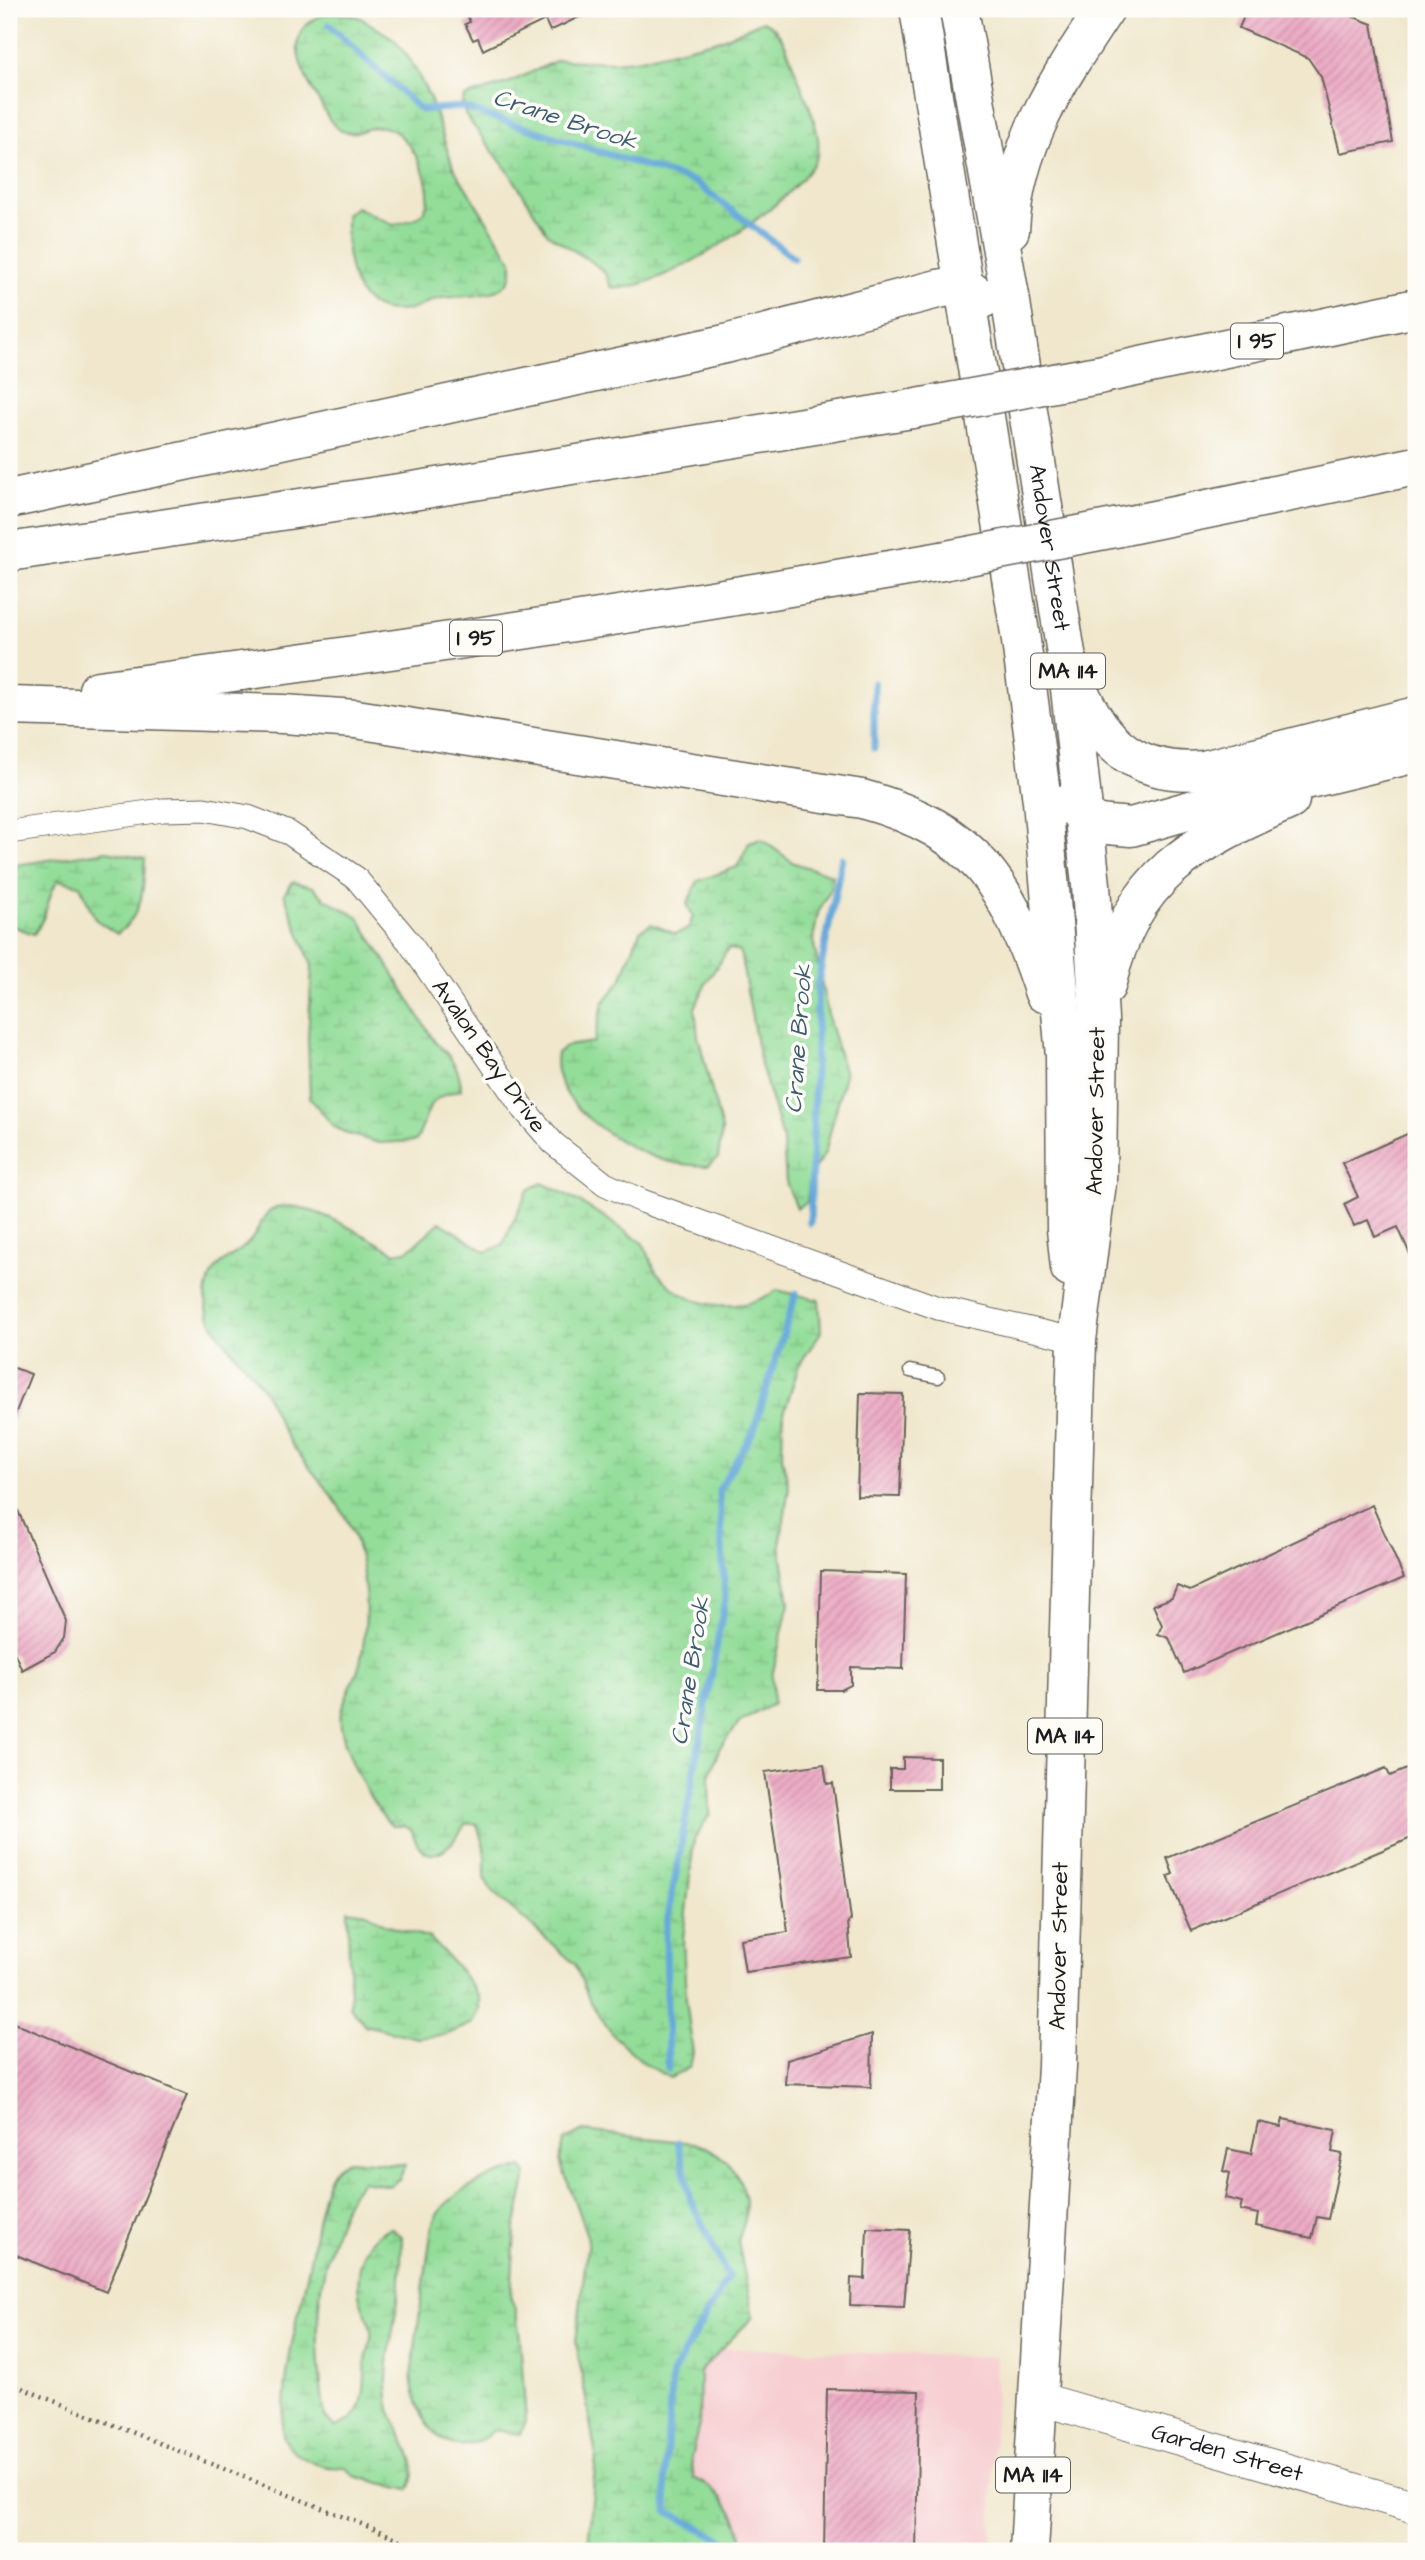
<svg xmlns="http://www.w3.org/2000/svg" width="1425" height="2560" font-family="'Architects Daughter',sans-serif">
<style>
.built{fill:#f7cfd2}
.wetland{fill:url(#wetland-marsh);stroke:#587c5a;stroke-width:2}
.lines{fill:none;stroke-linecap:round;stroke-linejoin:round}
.stream{stroke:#65a8da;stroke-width:7}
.building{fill:url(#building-hatch)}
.lane-casing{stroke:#66635a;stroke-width:15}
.street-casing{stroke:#66635a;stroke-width:25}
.secondary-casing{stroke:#66635a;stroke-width:34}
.highway-casing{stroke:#66635a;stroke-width:41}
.path{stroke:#66635a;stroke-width:4.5;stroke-dasharray:2 5;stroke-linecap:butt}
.lane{stroke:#fff;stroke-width:12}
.street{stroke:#fff;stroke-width:23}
.secondary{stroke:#fff;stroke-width:32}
.highway{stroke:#fff;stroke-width:38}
.highway-bridge-casing{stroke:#66635a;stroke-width:41;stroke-linecap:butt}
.highway-bridge{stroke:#fff;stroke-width:38}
.labels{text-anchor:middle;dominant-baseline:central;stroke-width:7;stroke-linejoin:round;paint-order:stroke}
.shield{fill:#fdfcf7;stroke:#605f5e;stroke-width:2}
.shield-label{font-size:21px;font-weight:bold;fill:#1c1c1c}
.street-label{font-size:23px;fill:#1c1c1c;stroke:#fdfcf7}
.water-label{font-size:24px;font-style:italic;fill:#3d5b71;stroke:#fdfcf7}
</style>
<defs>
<pattern id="wetland-marsh" width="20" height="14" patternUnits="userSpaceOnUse" patternTransform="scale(1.75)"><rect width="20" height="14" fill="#93dd99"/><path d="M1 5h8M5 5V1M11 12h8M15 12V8" fill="none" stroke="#7ebd83"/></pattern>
<pattern id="building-hatch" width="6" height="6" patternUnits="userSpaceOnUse" patternTransform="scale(1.75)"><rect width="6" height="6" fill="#ecabc4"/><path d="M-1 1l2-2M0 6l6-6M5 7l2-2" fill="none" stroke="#ca93a8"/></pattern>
</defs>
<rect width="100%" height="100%" fill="#fdfcf7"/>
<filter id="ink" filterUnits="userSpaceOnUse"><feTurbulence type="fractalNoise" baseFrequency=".0143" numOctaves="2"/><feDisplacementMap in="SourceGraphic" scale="14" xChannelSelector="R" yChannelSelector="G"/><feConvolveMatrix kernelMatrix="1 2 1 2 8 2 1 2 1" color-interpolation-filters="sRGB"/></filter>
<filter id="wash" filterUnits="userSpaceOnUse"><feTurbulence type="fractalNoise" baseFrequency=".00686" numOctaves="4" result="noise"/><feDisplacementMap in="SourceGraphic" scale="28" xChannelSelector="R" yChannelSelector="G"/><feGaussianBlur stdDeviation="1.57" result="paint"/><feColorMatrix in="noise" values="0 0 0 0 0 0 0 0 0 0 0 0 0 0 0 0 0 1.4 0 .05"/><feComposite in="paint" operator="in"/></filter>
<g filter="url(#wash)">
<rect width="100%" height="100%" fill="#f0e7cc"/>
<!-- built -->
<path class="built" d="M687,2347L996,2357L991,2551H727L665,2477Z"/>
<!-- wetland -->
<path class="wetland" d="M332,12L359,17L394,39L411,61L430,98L453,167L512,261C512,270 513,279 505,285C487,300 459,294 437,299C429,301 421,307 412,309C349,323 346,260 346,215L356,207L393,225C400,223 411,221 418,217C444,200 414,140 392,130C371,119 359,140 341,130C330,125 325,111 319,101C298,67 279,25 332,12Z
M763,21C783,29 789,55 796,73C804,93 824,136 817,156C801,200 656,297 611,287L605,273L595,264L548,234L511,175L466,116L462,105L464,97L508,83L558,60L614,62L641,59L722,39Z
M761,839L794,863L832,875L831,888L818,913L813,940L829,1020L845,1074L825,1153L810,1175L807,1202L797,1208L786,1182L783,1141L760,1061L740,952L729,948L706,983L695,1008L698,1036L722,1130L718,1158L708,1166C690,1165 671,1164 654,1157C615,1143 548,1100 557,1053L566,1046L594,1042L603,1003L620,982L640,931L651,924L676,934L688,929L693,916L687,904L698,881L737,867L749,843Z
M107,851L145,859C144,889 143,915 117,934L95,919L80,885L58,880C45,899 50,913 34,934L9,925V866Z
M293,882L313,887L324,898L358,917L435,1042C450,1055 461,1069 461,1090C422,1097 430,1116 416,1141L379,1143L348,1134L333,1126L310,1098L308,1037L312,966L284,894Z
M542,1183C573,1197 598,1212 625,1231C630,1235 639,1239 643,1244C649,1252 651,1264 657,1272C687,1310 739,1315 777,1290L819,1300L821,1332L799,1365L783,1416L782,1456L789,1488L780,1545L789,1603L772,1676L773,1704L740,1722L719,1749L709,1778L710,1814L694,1840L683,1939L686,1999L693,2053L690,2067L670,2078L645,2064L614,2036L590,2002L575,1964L492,1891L485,1879V1851L477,1824H465C451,1849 425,1873 412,1831L405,1826H392C372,1808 336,1740 341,1712C345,1695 355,1680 360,1663C369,1623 367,1581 356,1542C343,1499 309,1473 287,1437C277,1422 272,1404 263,1389C243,1356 193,1325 209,1281C218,1257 241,1256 253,1237C258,1230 263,1217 270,1211C294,1190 371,1240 396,1253L409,1250L440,1222L486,1252L502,1246L528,1190Z
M348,1910L367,1913L388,1926L430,1938L458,1968L479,1997V2010L473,2023L448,2034L417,2038L365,2025L350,2007Z
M583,2131L694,2143L710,2149L727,2161L740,2181L746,2199L745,2220L738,2241L753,2317L700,2371L699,2425L691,2457L694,2478C723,2492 743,2518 743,2551H591L588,2547L596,2456L576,2342L588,2239L560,2161L564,2141Z
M350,2160L405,2165L400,2178L389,2186L363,2181C350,2192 345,2206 339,2222C312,2289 315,2347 325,2417L335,2427C369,2416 363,2391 366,2362C367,2351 373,2340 371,2330C369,2318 361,2307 359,2294C356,2269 365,2235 391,2228L402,2237C401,2255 401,2274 399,2292C395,2326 382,2371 389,2405C395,2433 427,2463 408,2490L354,2476L345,2467C323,2470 291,2458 283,2435C281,2427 283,2416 284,2408C286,2360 298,2317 308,2271C315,2239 317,2207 330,2176C335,2167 340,2164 350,2160Z
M522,2168L527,2175L515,2229L511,2298L516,2311L520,2338L526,2421L520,2434L494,2430C448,2472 416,2420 411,2376L432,2226C441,2195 492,2173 522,2168Z"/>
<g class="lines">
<!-- stream -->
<path class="stream" d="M329,25L421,110L461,107L695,182L794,258
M874,748V683
M810,1223L818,983L842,858
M668,2069L666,1929L725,1599L719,1490L754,1430L796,1293
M678,2142L691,2201L728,2277L672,2374L665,2477L667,2511L723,2540L727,2551"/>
</g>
<g id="blocks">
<!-- building -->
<path class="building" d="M464,9H596L550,31L545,20L483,50L478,38L473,40L465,24L470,22Z
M1247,9H1334L1372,24L1393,142L1340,153L1321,77L1308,58L1239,28Z
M1416,1130V1268L1398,1227L1375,1237L1368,1220L1354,1226L1344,1204L1358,1197L1342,1163Z
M9,1366L31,1374L10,1427H9Z
M860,1393L903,1394L900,1497L857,1496Z
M9,1490L66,1621L64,1638L55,1652L22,1670L15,1654L9,1655Z
M1372,1505L1404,1578L1184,1673L1169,1638L1158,1634L1162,1625L1153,1605L1172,1598L1177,1586L1190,1591Z
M821,1571L906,1574L903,1669L851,1667V1685L841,1690H818Z
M903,1757L939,1758V1789H890V1769H903Z
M824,1764L827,1784L833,1783L851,1920L848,1922L851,1957L745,1972L740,1939L788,1932L765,1772Z
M1416,1765V1836L1191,1931L1168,1876L1173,1874L1167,1858L1386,1768L1390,1776Z
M9,2021L187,2095L106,2292L9,2252Z
M872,2034L871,2087L785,2084L787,2060Z
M1283,2119L1336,2130L1332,2152L1342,2154L1328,2219L1317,2217L1312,2238L1256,2226L1258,2214L1240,2210L1242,2202L1225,2198L1230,2173L1223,2171L1228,2149L1251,2154L1258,2122L1281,2127Z
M867,2228L910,2230L904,2307L850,2305L851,2278L865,2279Z
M827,2389L919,2391L916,2551H824Z"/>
</g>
</g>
<g filter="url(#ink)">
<use href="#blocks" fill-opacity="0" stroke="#66635a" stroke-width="2"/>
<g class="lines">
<!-- lane casing -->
<g class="lane-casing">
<path id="lane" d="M910,1371L938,1377"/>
</g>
<!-- street casing -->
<g class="street-casing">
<path id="street" d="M9,832L163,810L204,809L248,817L289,833L356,878L409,942L522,1107L553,1143L605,1184L642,1201L938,1308L1077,1340"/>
</g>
<!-- secondary casing -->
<g class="secondary-casing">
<g id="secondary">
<path id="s1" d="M1037,2398L1416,2507"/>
</g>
</g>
<!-- highway casing -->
<g class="highway-casing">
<g id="highway">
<path d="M919,9L1020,633L1042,801L1065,1056L1066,1229L1070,1268"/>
<path id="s2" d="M959,9L1010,296L1067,660L1091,885L1099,1019L1097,1182L1077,1340L1057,2066L1029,2551"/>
<path d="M1010,230C1015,143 1058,80 1105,9"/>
<path d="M1098,375L1416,308"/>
<path d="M9,499L725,344L938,289L963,285L982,299"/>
<path d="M1120,527L1416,466"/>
<path d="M9,552L419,490L912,409"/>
<path d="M1077,686C1102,745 1138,776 1204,770L1416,716"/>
<path d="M98,690C380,654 661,610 942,561"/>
<path d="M9,706L283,714L356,719L862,799C978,831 1008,885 1044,993"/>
<path d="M1068,803L1097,824L1131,827L1247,794L1416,753"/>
<path d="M1106,986C1132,874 1191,844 1290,800"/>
</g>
</g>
<!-- path -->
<path class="path" d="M9,2383L429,2551"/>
<!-- lane -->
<use href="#lane" class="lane"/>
<!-- street -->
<use href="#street" class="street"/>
<!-- secondary -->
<use href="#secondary" class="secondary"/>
<!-- highway -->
<use href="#highway" class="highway"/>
<!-- highway-bridge casing -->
<g class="highway-bridge-casing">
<path id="highway-bridge" d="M912,409L1098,375
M942,561L1120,527"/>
</g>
<!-- highway-bridge -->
<use href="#highway-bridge" class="highway-bridge"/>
</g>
</g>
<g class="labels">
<!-- shield labels -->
<g class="shield">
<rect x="1231" y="323.5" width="52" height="35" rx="5"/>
<rect x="450" y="620.5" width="52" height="35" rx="5"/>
<rect x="1031" y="653.5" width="74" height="35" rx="5"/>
<rect x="1028" y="1718.5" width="74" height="35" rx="5"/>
<rect x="996" y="2457.5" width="74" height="35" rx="5"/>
</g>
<g class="shield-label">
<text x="1257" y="341">I 95</text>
<text x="476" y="638">I 95</text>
<text x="1068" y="671">MA 114</text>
<text x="1065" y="1736">MA 114</text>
<text x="1033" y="2475">MA 114</text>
</g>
<!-- street labels -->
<g class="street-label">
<text stroke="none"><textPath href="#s2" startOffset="546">Andover Street</textPath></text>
<text transform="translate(489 1056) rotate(55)">Avalon Bay Drive</text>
<text transform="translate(1096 1111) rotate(-89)">Andover Street</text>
<text transform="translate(1059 1946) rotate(-89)">Andover Street</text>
<text stroke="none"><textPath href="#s1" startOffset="198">Garden Street</textPath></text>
</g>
<!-- water labels -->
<g class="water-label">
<text transform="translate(565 120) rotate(18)">Crane Brook</text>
<text transform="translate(799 1039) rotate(-86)">Crane Brook</text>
<text transform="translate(691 1671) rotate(-81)">Crane Brook</text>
</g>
</g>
<!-- margin -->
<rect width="1425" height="2560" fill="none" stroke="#fdfcf7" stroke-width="35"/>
</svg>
